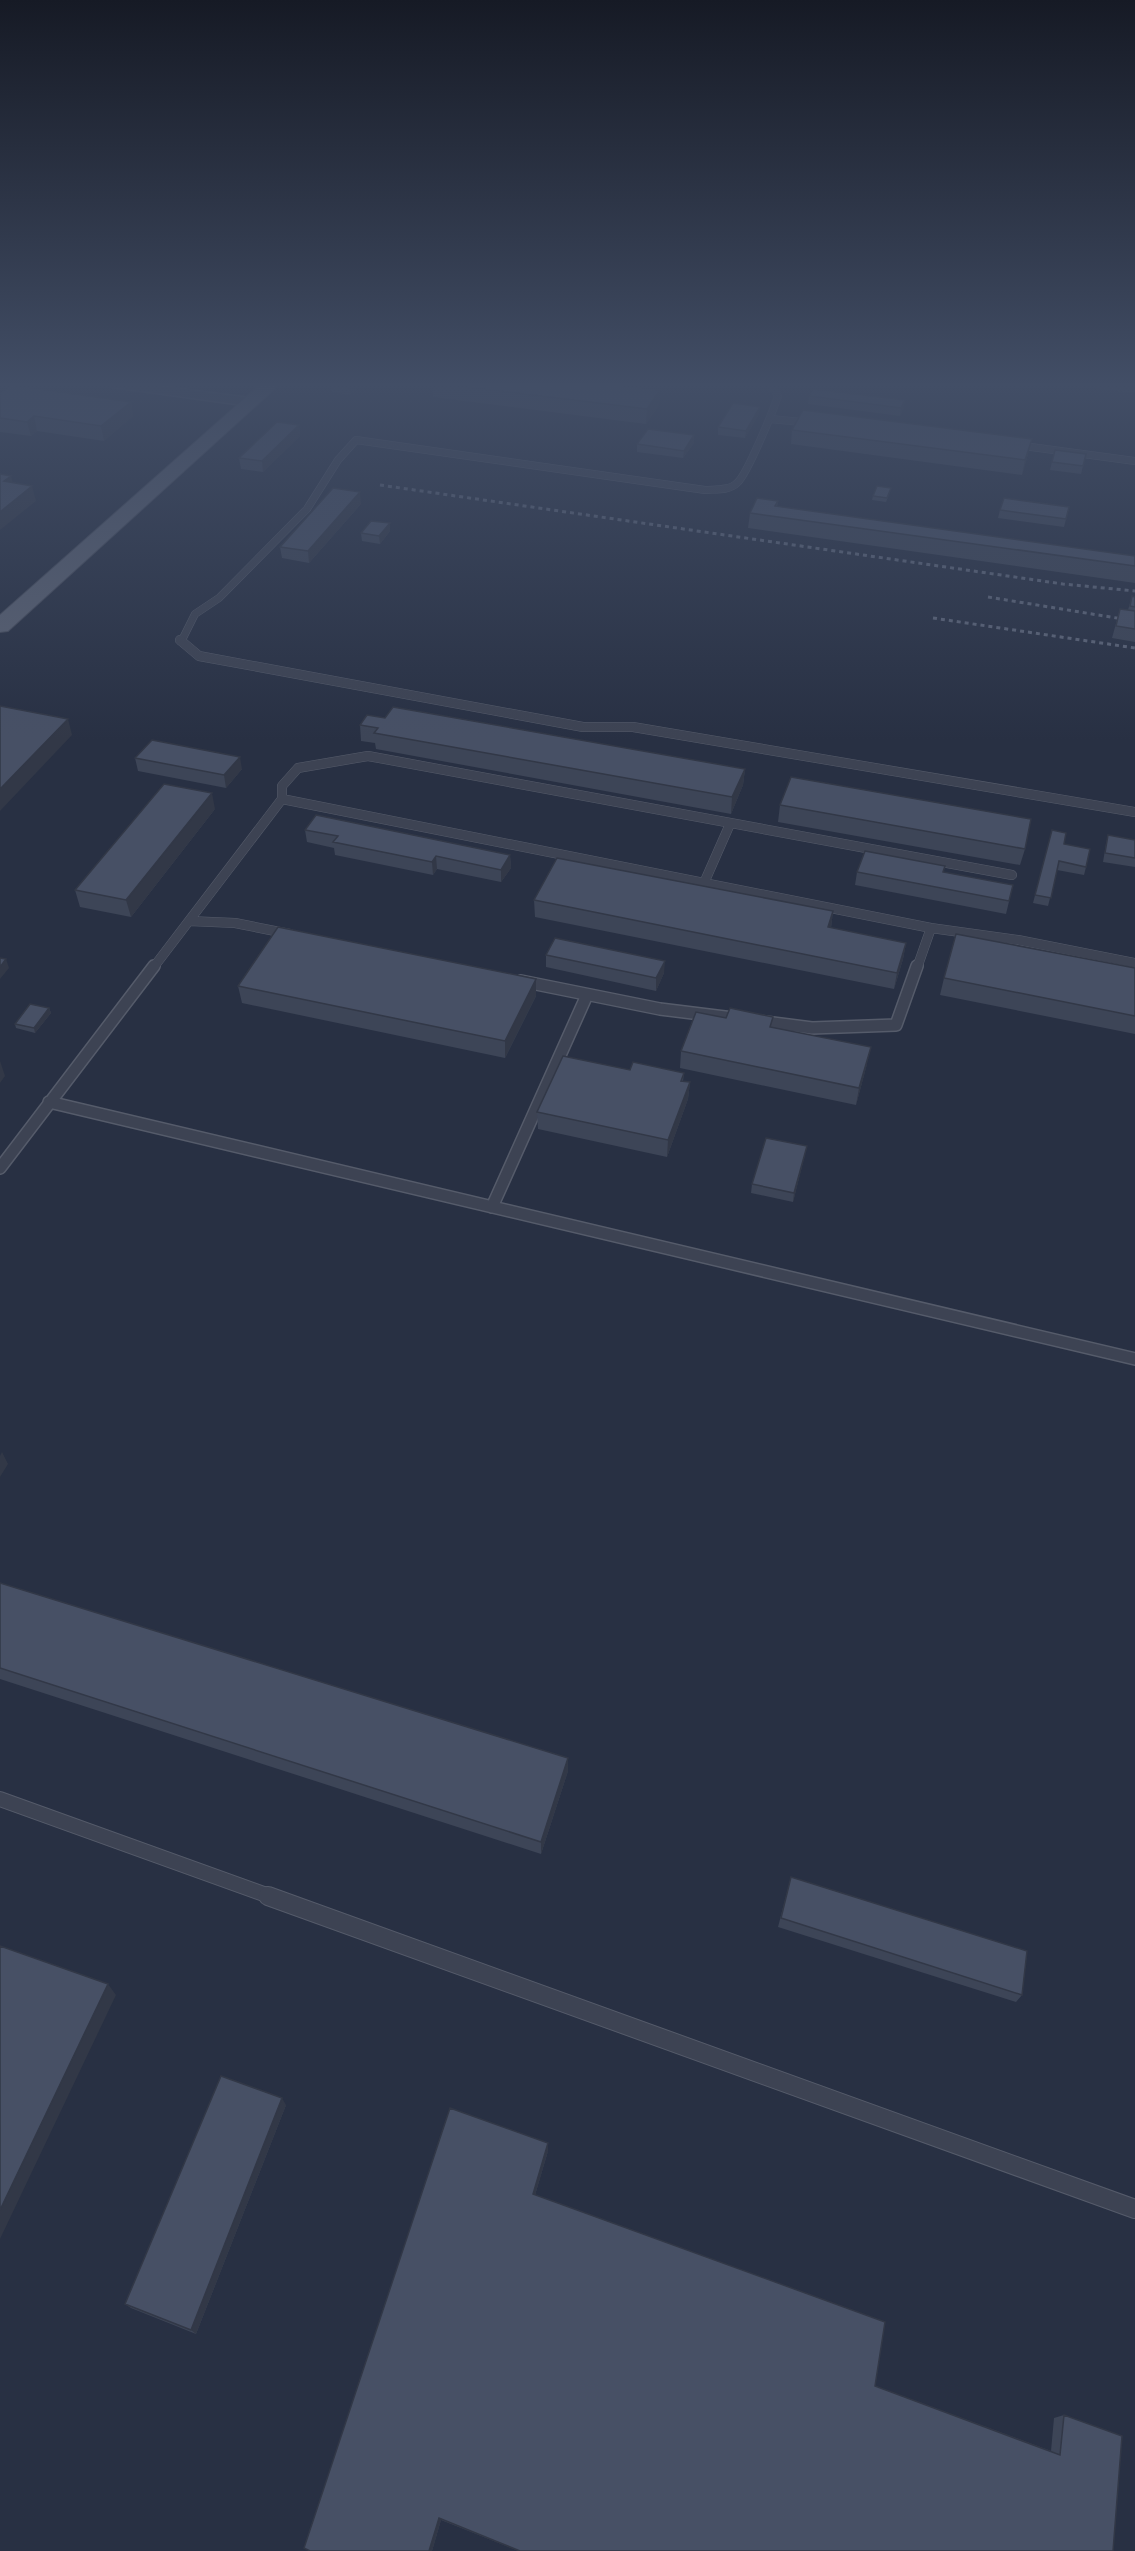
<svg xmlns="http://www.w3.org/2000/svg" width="1135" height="2551" font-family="'IBM Plex Sans',sans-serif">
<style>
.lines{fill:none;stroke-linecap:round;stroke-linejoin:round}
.lane-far4-casing{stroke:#555b6a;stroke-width:8}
.lane-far3-casing{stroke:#555b6a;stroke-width:10}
.lane-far2-casing{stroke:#555b6a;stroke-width:14}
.lane-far1-casing{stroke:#555b6a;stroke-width:16}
.lane-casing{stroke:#555b6a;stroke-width:20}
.street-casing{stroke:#555b6a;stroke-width:3}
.primary-casing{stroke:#464c5c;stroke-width:2}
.lane-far4{stroke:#3d4353;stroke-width:7}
.lane-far3{stroke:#3d4353;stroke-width:9}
.lane-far2{stroke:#3d4353;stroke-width:11}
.lane-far1{stroke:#3d4353;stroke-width:14}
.lane{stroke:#3d4353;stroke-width:18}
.street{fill:#3d4353;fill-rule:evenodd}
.primary{fill:#5b6273;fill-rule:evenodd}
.rail{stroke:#5f677a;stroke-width:3;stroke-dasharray:4 4;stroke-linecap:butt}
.wall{fill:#3d4557}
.shaded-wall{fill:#323847}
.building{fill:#475065;stroke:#323847;stroke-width:1.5}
</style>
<rect width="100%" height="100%" fill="#283043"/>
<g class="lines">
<!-- lane-far4 casing -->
<g class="lane-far4-casing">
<path id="lane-far4" d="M770,419L813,423
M1016,445L1135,461
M181,642L195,614L219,598L307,509L338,460L356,440L705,490C715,489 729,491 737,483C747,475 773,411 778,396L770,383"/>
</g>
<!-- lane-far3 casing -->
<g class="lane-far3-casing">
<path id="lane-far3" d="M180,640L199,656L583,727H633L1135,812
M282,799V786L298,768L368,756L1012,875
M704,883L730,824
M189,921L235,923L290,934
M153,968L282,799L931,928L1018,940L1135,963
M917,968L931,928"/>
</g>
<!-- lane-far2 casing -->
<g class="lane-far2-casing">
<path id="lane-far2" d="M521,981L660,1009L741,1019
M758,1021L812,1028L896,1025L917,966
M49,1102L1135,1359
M0,1168L154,966
M492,1207L587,995"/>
</g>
<!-- lane-far1 casing -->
<g class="lane-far1-casing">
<path id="lane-far1" d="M0,1799L272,1897"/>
</g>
<!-- lane casing -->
<g class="lane-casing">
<path id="lane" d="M268,1896L1135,2209"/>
</g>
<!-- street casing -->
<g class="street-casing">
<path id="street" d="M106,383H135L250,398L256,402L250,406L112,387Z"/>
</g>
<!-- primary casing -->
<g class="primary-casing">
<path id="primary" d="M262,383H281L8,631L0,632V615Z"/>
</g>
<!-- lane-far4 -->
<use href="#lane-far4" class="lane-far4"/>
<!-- lane-far3 -->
<use href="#lane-far3" class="lane-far3"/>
<!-- lane-far2 -->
<use href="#lane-far2" class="lane-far2"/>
<!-- lane-far1 -->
<use href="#lane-far1" class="lane-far1"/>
<!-- lane -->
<use href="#lane" class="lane"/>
<!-- street -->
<use href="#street" class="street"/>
<!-- primary -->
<use href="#primary" class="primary"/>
<!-- rail -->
<path class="rail" d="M380,485L1063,584L1135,591
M988,597L1135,621
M933,618L1135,648"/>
</g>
<!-- wall -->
<path class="wall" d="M362,383L350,395L332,392L331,385Z
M432,383L660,390L659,405L646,424L433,397Z
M1046,383H1135V393Z
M0,393L131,402L133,416L104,441L37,431L31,436L0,432Z
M809,396L904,408L900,416L808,404Z
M759,414L745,438L718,435V427Z
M299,425L300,436L263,472L241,469L239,458Z
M792,430L1028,454L1022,475L791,444Z
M694,443L683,458L637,452V444Z
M1055,450L1086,454L1081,474L1050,470Z
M890,492L886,502L872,500L873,496Z
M778,501L777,507L1135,556V583L748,528L750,513Z
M361,504L309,563L282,558L280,547Z
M1069,507L1064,527L998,518L1000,510Z
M390,531L380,544L362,541L361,533Z
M1132,596L1135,597V642L1112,638L1120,609L1128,610Z
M385,718L745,769L743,785L731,814L376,749L375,743L361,741L360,725Z
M135,758L242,769L226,788L138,771Z
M780,805L1025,849L1020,865L778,822Z
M215,809L131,917L80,907L75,890Z
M305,830L510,855L511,868L501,882L437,869L433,875L335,855L334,848L307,842Z
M1052,830L1064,844L1086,867L1084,875L1057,870L1048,906L1033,903Z
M1108,835L1135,840V867L1103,862L1106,844Z
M857,872H943L1013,885L1006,914L855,885Z
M534,900L833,911L831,928L906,943L903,959L894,989L535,917Z
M546,955L664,973L656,991L546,967Z
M1135,968V1034L940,995L944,978Z
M238,986L536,996L505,1058L242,1003Z
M49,1008L51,1013L35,1033L16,1028L15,1024Z
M772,1027L867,1064L856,1105L680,1068L681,1051Z
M630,1070L684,1073L683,1081L690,1082L688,1099L667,1157L538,1129L537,1112Z
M805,1154L793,1202L751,1193L752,1184Z
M0,1583L568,1771L541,1854L0,1679Z
M791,1877L1022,1995L1016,2002L778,1927Z
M286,2105L196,2334L131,2308L125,2304Z
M548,2151L535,2195L875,2386L1051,2451L1054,2418L1064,2415L1113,2551H519L441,2520L432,2551H310Z"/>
<!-- shaded-wall -->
<path class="shaded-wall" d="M354,383H362L350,395L349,387Z
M660,390L659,405L646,424L647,409Z
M905,400L904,408L900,416L901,408Z
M131,402L133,416L104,441L101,426Z
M760,407L759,414L745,438L746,431Z
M34,416L37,431L31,436L27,422Z
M299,425L300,436L263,472L262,461Z
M694,435V443L683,458L684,451Z
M1032,439L1028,454L1022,475L1025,460Z
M11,476L15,491L4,481Z
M32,486L36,501L0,530V512Z
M360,492L361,504L309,563L308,551Z
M390,523V531L380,544L379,536Z
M68,719L72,735L0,811V789Z
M240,757L242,769L226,788L224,775Z
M745,769L743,785L731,814L732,797Z
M212,793L215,809L131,917L126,900Z
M510,855L511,868L501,882V870Z
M436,856L437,869L433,875L432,862Z
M833,911L831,928L828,927Z
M906,943L903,959L894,989L897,973Z
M6,959L9,968L0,979V967Z
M665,961L664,973L656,991V978Z
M536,979V996L505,1058V1041Z
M49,1008L51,1013L35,1033L34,1028Z
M871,1047L867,1064L856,1105L859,1088Z
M0,1061L5,1076L0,1083Z
M690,1082L688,1099L667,1157L668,1140Z
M807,1146L793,1202L794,1193Z
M2,1452L8,1464L0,1477V1456Z
M568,1758V1771L541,1854V1842Z
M108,1984L116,1995L0,2239V2210Z
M282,2098L286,2105L196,2334L191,2330Z
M548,2143V2151L533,2202V2194Z
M439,2518L441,2520L432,2551H429Z"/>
<!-- building -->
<path class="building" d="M334,383H354L349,387L331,385Z
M435,383H599L660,390L647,409Z
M11,385L131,402L101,426L34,416L27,422L0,418V393Z
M813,389L905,400L901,408L809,396Z
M733,403L760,407L746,431L718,427Z
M803,410L1032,439L1025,460L792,430Z
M277,422L299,425L262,461L239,458Z
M648,429L694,435L684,451L637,444Z
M1055,450L1086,454L1083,466L1052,462Z
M0,474L11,476L4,481L32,486L0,512Z
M877,486L891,488L887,498L873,496Z
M333,488L360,492L308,551L280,547Z
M757,498L778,501L775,506L1135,556V566L750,513Z
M1004,498L1069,507L1066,519L1000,510Z
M371,521L390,523L379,536L361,533Z
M1132,596L1135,597V607L1130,606Z
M1120,609L1135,611V629L1116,626Z
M0,706L68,719L0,789Z
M393,707L745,769L732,797L374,733L378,728L360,725L367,715L385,718Z
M152,740L240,757L224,775L135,758Z
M791,777L1031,819L1025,849L780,805Z
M164,784L212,793L126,900L75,890Z
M316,815L510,855L501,870L436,856L432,862L333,842L338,836L305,830Z
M1052,830L1066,833L1064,844L1090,849L1086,867L1059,861L1051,898L1035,895Z
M1108,835L1135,840V858L1105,853Z
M865,851L945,866L943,872L1013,885L1009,901L857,872Z
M557,858L833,911L828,927L906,943L897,973L534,900Z
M278,927L536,979L505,1041L238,986Z
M956,934L1135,968V1016L944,978Z
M555,938L665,961L656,978L546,955Z
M0,958L6,959L0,967Z
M30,1004L49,1008L34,1028L15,1024Z
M730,1008L773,1017L770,1027L871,1047L859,1088L681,1051L696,1012L726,1018Z
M563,1056L630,1070L633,1062L684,1073L681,1081L690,1082L668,1140L537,1112Z
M766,1138L807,1146L794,1193L752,1184Z
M0,1583L568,1758L541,1842L0,1668Z
M791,1877L1027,1951L1022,1995L781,1918Z
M0,1946L108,1984L0,2210Z
M221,2076L282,2098L191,2330L125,2304Z
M450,2108L548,2143L533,2194L885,2322L875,2386L1060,2455L1064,2415L1122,2436L1113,2551H520L439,2518L429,2551H310L304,2548Z"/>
<!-- sky -->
<linearGradient id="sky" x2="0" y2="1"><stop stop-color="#161a25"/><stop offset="0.52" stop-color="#424e66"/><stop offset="1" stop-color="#424e66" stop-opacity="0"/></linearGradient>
<rect width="1135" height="740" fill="url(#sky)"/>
</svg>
